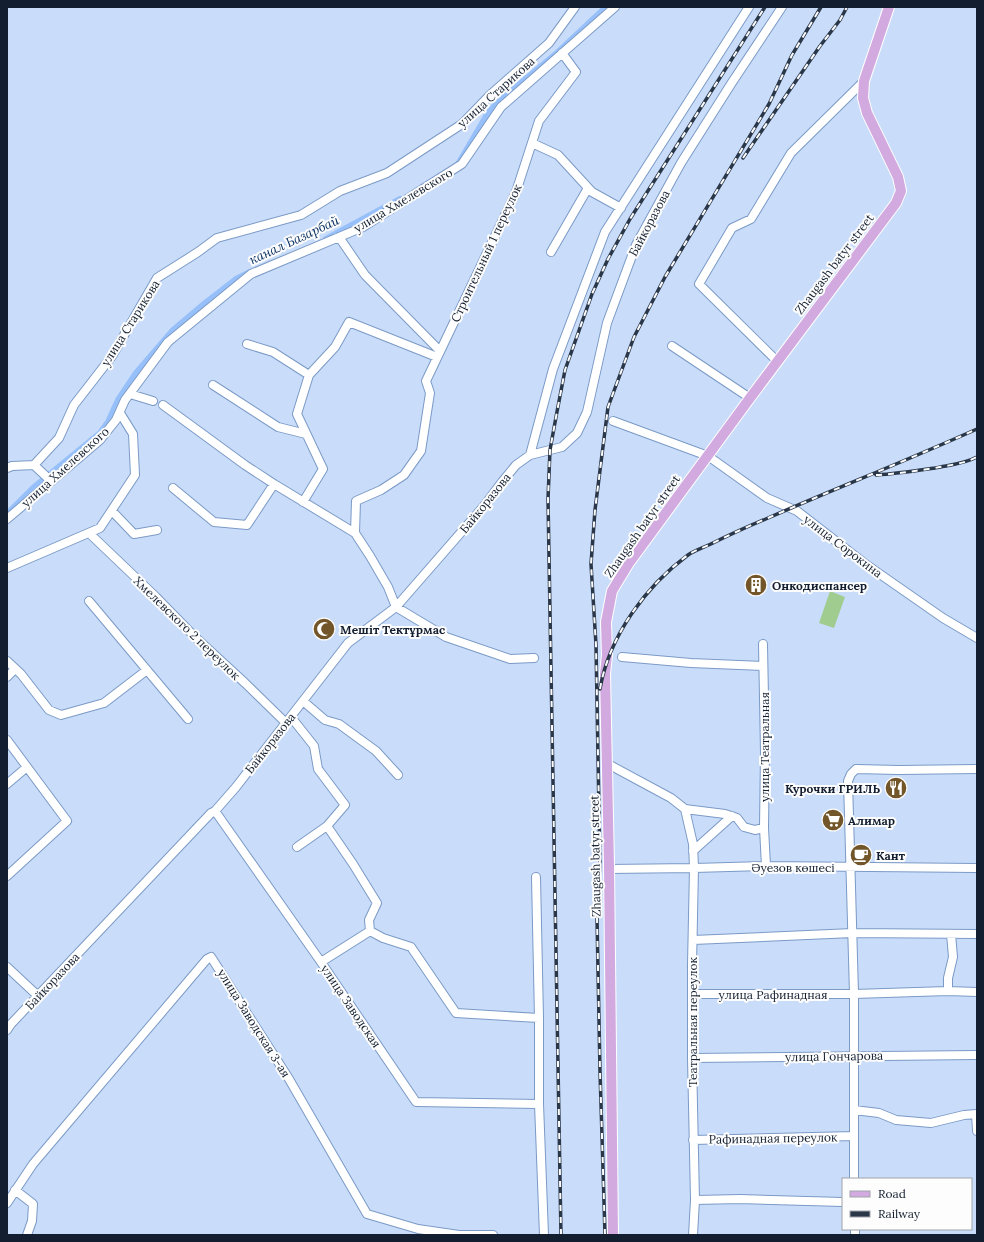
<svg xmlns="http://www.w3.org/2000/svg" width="984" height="1242" font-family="Lora,serif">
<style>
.pitch{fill:#a1cc90}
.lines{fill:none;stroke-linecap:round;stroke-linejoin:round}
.canal{stroke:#97c0fa;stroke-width:6}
.minor-casing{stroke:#7b9ac6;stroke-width:10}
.major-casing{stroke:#fff;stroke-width:12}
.minor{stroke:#fff;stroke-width:8}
.major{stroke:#d2aae0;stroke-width:10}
.rail-casing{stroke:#2a3749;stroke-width:3.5}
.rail{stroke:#fdfdfd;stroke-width:2;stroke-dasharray:6;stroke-linecap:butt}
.labels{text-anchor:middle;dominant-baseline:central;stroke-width:4;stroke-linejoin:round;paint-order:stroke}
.street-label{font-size:12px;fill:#131f30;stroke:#fdfdfd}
.poi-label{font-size:12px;font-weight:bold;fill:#131f30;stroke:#fdfdfd;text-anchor:start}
.water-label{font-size:13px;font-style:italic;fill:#0b3264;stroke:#fdfdfd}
</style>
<rect width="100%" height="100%" fill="#c9ddfa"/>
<!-- pitch -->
<path class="pitch" d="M830,591L845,597L834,628L819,623Z"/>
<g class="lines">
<!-- canal -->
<path class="canal" d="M457,166L488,113L498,102L558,52L606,7
M326,239L400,199
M7,514L34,487L100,433L108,422L118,400L136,373L173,330L205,303L236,279L250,272"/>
<!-- minor casing -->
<g class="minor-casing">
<path id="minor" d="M532,143L558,155L592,192L621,208
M339,237L365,275L440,351
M551,252L588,188
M247,344L273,352L309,375
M672,346L750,398
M777,361L699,284L732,228L751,219L791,153L864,81
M213,385L278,427L306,434
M130,394L153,401
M163,405L245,465L274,484L355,533L370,556L388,587L396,607L446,637L510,659L534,658
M613,421L708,456L767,498L797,511L864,563L943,618L977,638
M530,455L553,369L605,232L749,7
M34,465L51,481
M7,468L12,466L34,465L59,438L74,405L112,356L157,278L198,252L217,238L301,215L340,191L387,173L462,124L490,95L549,43L575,7
M173,488L214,522L247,525L274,484
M303,502L323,469L297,414L309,375L335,347L349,322L437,357
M112,511L134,534L157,530
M7,519L100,440L116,420L125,400L168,342L251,274L363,227L462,164L501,107L615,7
M89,533L156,597L195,637L245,683L286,723
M355,533L356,501L381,490L404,475L421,451L430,393L426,381L516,192L539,121L576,72L562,53
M7,568L100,528L135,475L133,434L120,413
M89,601L188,719
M763,644L765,753L764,828L766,866
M622,657L691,663L763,666
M7,661L21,674L49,710L61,715L104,703L147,670
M7,677L15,669
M303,701L325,720L339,724L376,751L398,775
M291,717L314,746L318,769L345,805L327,826L353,864L377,903L369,920L370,931L383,938L411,947L456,1013L539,1018
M7,740L67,821L7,876
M606,763L671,798L685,809L725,814L737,818L744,827L755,830L764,828
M7,784L27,767
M685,809L693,844L694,868L692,965V1058L695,1200L693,1235
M215,811L321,962L416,1102L539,1104
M297,847L327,826
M693,851L732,816
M608,869L694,868L766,866L977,868
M536,877L539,1018V1104L544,1235
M693,940L853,933L977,934
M321,962L370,931
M7,967L38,996
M948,991V978L953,957L951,934
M692,994H854L948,991L977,992
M7,1030L11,1024L211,813L215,811L236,787L348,643L396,607L484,506L502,482L516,465L530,455L562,447L577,433L587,412L607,323L636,245L681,163L731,84L782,7
M692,1058L977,1055
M854,1110L879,1113L896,1120L931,1123L964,1115L977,1114
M976,1114L977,1131
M693,1140L854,1136
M854,1179V994L848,781L851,774L856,769L899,770L977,769
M15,1190L33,1204L32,1221L27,1235
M695,1200L740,1199L843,1202
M7,1203L33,1164L207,959L211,957L289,1079L367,1214L418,1229L459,1235H493
M855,1229V1235"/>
</g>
<!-- major casing -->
<g class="major-casing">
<path id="major" d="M613,1235L609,865L605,674L607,655L606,622L612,591L629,563L750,398L896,203L901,191L898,177L867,113L863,98L864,81L889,7"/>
</g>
<!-- minor -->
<use href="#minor" class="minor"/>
<!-- major -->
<use href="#major" class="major"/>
<!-- rail casing -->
<g class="rail-casing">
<path id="rail" d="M743,158L820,46L840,20L847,7
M876,475C896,474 915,471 935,468C949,465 964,464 977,457
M600,689C609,636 646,586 688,555C695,550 705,547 713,543C731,534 749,526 768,518C837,488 908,460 977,429
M561,1235L548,499L550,450L556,417L565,370L592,294L608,259L630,219L765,7
M605,1235L600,1071L597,918L600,868L596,645L591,564L595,510L608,407L634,337L665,277L769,104L792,55L821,7"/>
</g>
<!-- rail -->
<use href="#rail" class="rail"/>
</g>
<!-- icons -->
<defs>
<g id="building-disc" transform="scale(1.15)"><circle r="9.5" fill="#725629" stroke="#fdfdfd"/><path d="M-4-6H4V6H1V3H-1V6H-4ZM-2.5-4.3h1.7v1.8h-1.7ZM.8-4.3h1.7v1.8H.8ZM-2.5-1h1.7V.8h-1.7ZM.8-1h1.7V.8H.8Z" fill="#fff"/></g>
<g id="mosque-disc" transform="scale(1.15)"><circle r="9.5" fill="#725629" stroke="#fdfdfd"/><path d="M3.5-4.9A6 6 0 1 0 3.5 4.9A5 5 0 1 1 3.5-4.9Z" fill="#fff"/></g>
<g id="restaurant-disc" transform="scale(1.15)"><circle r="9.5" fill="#725629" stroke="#fdfdfd"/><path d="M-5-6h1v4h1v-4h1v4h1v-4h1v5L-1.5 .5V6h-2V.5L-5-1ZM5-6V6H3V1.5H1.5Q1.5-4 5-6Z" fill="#fff"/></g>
<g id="supermarket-disc" transform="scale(1.15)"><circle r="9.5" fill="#725629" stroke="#fdfdfd"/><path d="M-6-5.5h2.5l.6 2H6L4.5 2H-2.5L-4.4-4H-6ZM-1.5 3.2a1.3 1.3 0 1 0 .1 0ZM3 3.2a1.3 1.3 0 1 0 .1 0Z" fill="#fff"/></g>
<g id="cafe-disc" transform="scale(1.15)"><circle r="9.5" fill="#725629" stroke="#fdfdfd"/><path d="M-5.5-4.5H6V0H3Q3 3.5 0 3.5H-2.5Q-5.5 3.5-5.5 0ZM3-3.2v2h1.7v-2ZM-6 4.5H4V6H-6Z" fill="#fff"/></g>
</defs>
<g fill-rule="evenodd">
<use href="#building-disc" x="756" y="585"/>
<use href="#mosque-disc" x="324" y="629"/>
<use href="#restaurant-disc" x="896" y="788"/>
<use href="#supermarket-disc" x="833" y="820"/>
<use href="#cafe-disc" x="861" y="855"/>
</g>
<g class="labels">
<!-- street labels -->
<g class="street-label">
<text transform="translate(496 92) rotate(-42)">улица Старикова</text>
<text transform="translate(403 200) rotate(-31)">улица Хмелевского</text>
<text transform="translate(649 223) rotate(-62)">Байкоразова</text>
<text transform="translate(486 253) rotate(-65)">Строительный 1 переулок</text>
<text transform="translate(834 264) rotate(-53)">Zhaugash batyr street</text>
<text transform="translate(130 323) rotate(-58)">улица Старикова</text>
<text transform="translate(65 467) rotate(-42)">улица Хмелевского</text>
<text transform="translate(485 503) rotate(-51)">Байкоразова</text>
<text transform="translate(642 526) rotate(-55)">Zhaugash batyr street</text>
<text transform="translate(843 546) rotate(37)">улица Сорокина</text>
<text transform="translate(187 628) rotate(44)">Хмелевского 2 переулок</text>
<text transform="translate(270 743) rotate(-52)">Байкоразова</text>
<text transform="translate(764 747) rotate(-90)">улица Театральная</text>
<text transform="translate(595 856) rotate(-91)">Zhaugash batyr street</text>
<text x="793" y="867">Әуезов көшесі</text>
<text transform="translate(52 981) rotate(-47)">Байкоразова</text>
<text x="773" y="994">улица Рафинадная</text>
<text transform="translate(351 1006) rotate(56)">улица Заводская</text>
<text transform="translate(692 1022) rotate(-90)">Театральная переулок</text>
<text transform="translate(254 1023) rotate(58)">улица Заводская 3-ая</text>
<text transform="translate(834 1056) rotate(-1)">улица Гончарова</text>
<text transform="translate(773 1138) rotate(-1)">Рафинадная переулок</text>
</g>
<!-- poi labels -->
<g class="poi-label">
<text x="772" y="585">Онкодиспансер</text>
<text x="340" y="629">Мешіт Тектұрмас</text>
<text x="880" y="788" text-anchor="end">Курочки ГРИЛЬ</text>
<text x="848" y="820">Алимар</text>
<text x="876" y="855">Кант</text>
</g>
<!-- water labels -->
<g class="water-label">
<text transform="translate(294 240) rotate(-25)">канал Базарбай</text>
</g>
</g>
<!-- border -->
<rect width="984" height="1242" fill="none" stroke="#131f30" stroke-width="16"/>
<!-- legend -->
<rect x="842" y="1178" width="130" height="52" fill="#fdfdfd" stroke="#9fa4ab"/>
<rect x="850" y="1191" width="20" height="6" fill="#d2aae0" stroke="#9fa4ab"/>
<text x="878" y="1198" font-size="12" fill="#131f30">Road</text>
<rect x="850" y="1211" width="20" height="6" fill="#2a3749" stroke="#9fa4ab"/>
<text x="878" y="1218" font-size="12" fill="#131f30">Railway</text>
</svg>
